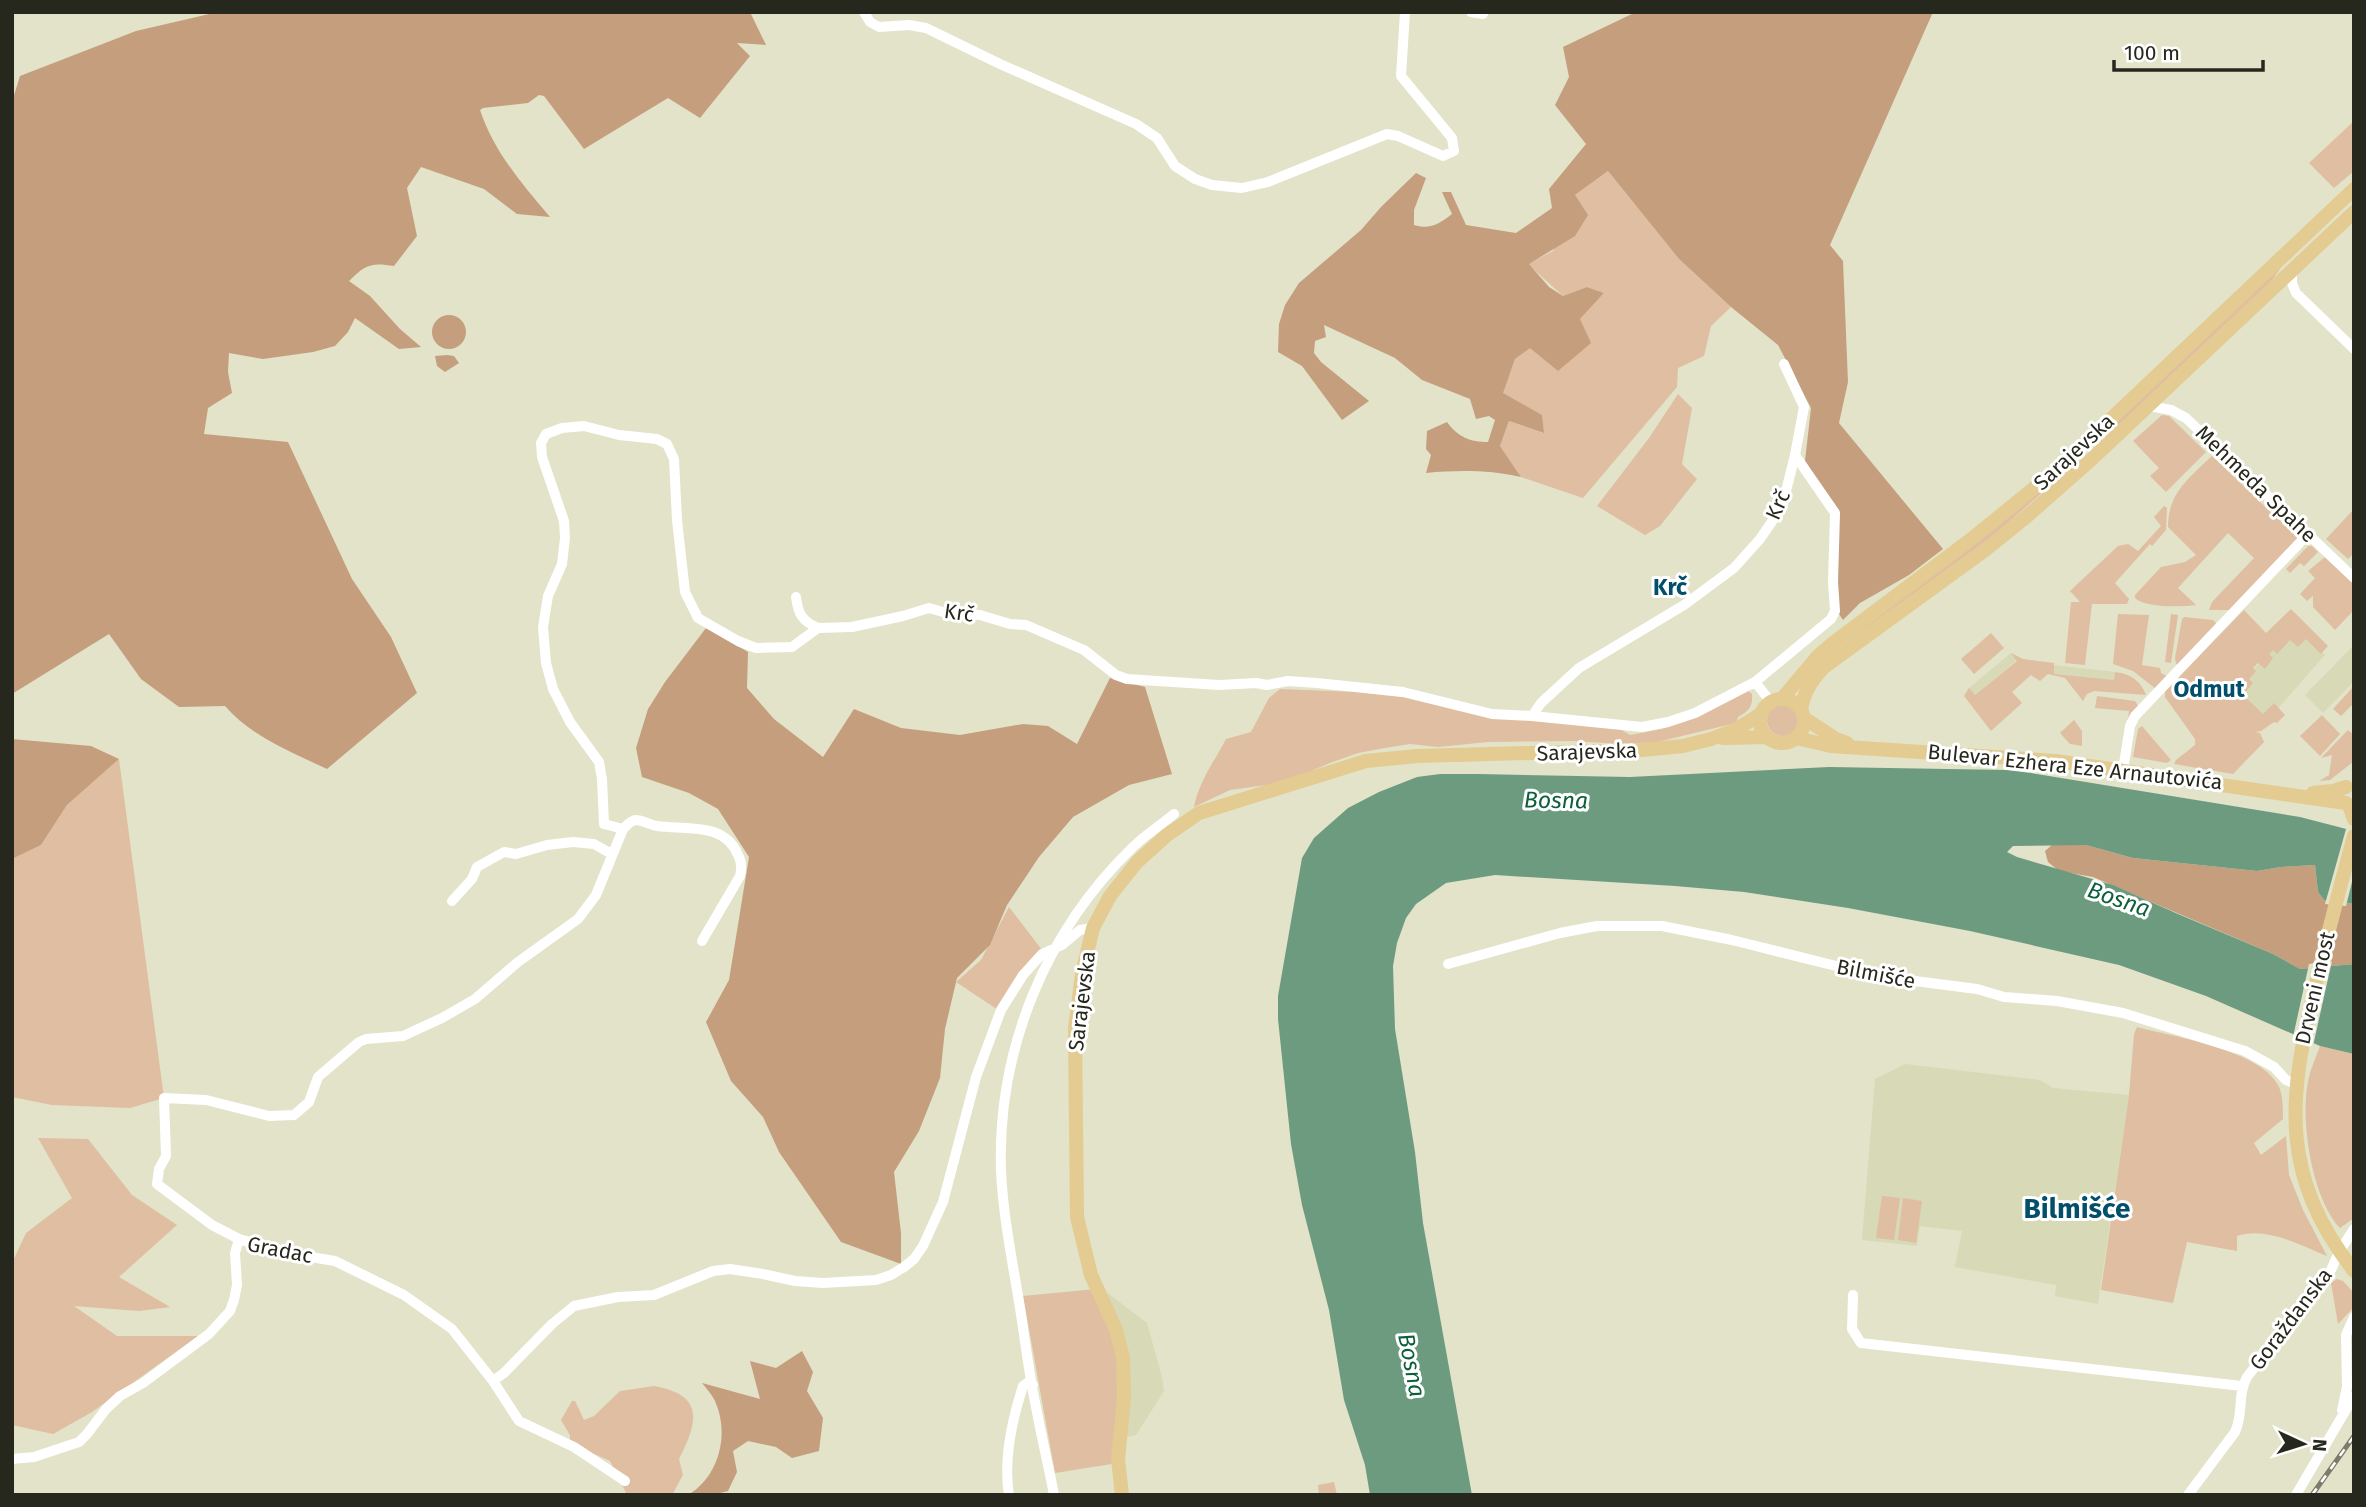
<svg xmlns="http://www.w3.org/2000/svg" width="2366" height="1507" font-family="'Fira Sans',sans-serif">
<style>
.built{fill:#d7d9b7}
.green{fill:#dfbea2}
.forest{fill:#c59e7e}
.water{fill:#6d9b80}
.pier{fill:#e2e3c8}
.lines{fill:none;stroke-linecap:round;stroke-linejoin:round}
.minor{stroke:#fff;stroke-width:10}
.major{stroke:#e3cb91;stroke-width:14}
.rail-casing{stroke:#7b7c6a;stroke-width:5}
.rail{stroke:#fff;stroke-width:2.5;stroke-dasharray:8;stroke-linecap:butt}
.labels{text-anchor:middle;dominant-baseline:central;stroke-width:6;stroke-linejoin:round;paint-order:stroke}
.street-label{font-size:21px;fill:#27281d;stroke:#fff}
.neighbourhood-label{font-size:23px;font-weight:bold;fill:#024f6b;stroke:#fff}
.water-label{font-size:23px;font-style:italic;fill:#0d5f3c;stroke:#fff}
.district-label{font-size:28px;font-weight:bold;fill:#024f6b;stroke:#fff}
</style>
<rect width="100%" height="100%" fill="#e2e3c8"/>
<!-- built -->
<path class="built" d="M2293,628L2325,655L2266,722L2233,691Z
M2354,645V681L2323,713L2305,695Z
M2011,653L2017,660L1975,695L1969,688Z
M2054,665L2115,672L2114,680L2053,674Z
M1905,1064L2040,1080L2053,1088L2129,1095L2098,1304L2055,1296L2056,1285L1955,1267L1962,1231L1920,1226L1917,1246L1862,1240L1875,1079Z
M1105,1291L1147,1323L1162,1377L1164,1391L1136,1435L1127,1437L1130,1395Z"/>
<!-- green -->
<path class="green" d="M2354,121V171L2334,188L2309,163Z
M1608,171L1679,259L1731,307L1711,326L1704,356L1678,368L1677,387L1583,498L1521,477L1500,446L1509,421L1543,433L1542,415L1502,393L1515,359L1529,348L1580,319L1604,293L1587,287L1563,296L1528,264L1553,251L1575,195Z
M2282,266L2270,283L2110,434L2103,436L2106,430Z
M1678,394L1692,408L1682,464L1697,479L1660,526L1645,535L1597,506L1649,438Z
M2162,415L2169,416L2206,452L2166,492L2150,476L2159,468L2133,441Z
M2212,456L2298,538L2230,610H2209L2212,602L2254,558L2228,533L2178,588L2196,605C2182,607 2145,608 2135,598V595L2161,567L2185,562L2196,555L2168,527C2168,493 2189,478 2212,456Z
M2059,474L2061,476L1986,542L1842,645Z
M2164,506L2167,508L2166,530L2152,546L2150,544L2115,583L2129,599L2127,604H2092L2085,665L2065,663L2071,602H2080L2070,591L2118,546L2128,544L2138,551L2161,526L2154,517Z
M2354,509V553L2348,559L2326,539Z
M2308,546H2312L2318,552L2304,566L2300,563L2290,573L2286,569Z
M2325,557L2354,584V610L2335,630L2313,607V596L2307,601L2300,594L2315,578L2308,571Z
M2291,609L2328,646L2321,654L2306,639L2298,647L2290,640L2277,654L2273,650L2269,654L2273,658L2265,669L2258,663L2253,668L2256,671L2249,679L2253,683L2243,695L2263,714L2274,703L2285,715L2277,723L2274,722L2261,731L2255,732L2260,733L2264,742L2233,774L2174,764L2176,760L2195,745V739L2165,697V691L2244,610L2266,633Z
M2118,614L2149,615L2142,665L2160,668L2161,673L2167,676L2156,689L2133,671L2113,664Z
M2171,614L2178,615L2171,663L2165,662Z
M2184,617L2213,620L2218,625L2179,665L2176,664L2175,658L2182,619Z
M1991,633L2004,648L1974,674L1961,659Z
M2011,653L2023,659L2054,663V674L2114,680L2115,672C2131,674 2140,680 2146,695L2094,691L2087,694L2083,701L2065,678L2048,674L2040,681L2031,675L2012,692L2022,703L1991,731L1964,696L1969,688L1975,695L2017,661Z
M2354,686V703L2341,716L2333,709Z
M1280,689L1356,692L1411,698L1491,717L1620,729L1630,735L1662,729L1709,710L1747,690L1752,694C1753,707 1749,711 1738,717L1736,723L1657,742L1621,744L1574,741L1488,742L1438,747L1410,744L1379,749L1358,753L1330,763L1282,783L1230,790L1194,807C1199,781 1214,762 1226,739L1251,732L1269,698Z
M2097,696L2135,701L2138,706L2128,722L2129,711L2095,708Z
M1767 720a16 16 0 1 1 32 0a16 16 0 1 1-32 0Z
M2322,715L2340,734L2320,756L2300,736Z
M2074,720L2082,731V746L2070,744L2060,733Z
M2142,726L2171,760L2167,763L2133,757L2138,729Z
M2348,730L2354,735L2353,762L2330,780L2319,781L2329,775L2332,755L2321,758Z
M119,759L164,1098L130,1108L52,1105L12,1097V859L41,845L67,805Z
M1009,907L1042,950L998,1010L956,982L981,960Z
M2137,1027C2174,1037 2262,1050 2279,1087C2283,1096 2283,1109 2283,1119L2254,1143L2261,1155L2286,1136L2289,1175L2303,1210L2327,1256C2300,1245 2266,1226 2237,1236V1251L2187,1242L2173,1303L2101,1290L2129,1095L2134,1034Z
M2320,1046L2354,1054V1218L2340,1228C2312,1199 2300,1120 2308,1082C2310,1070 2316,1057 2320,1046Z
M38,1138L88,1139L132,1195L177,1225L119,1277L170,1307L139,1311L74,1306L117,1336H198L92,1412L53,1434L12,1425V1263L26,1233L72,1198Z
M1882,1196L1900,1198L1894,1240L1876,1238Z
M1903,1198L1922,1201L1916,1243L1898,1240Z
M2337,1279L2343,1281L2354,1293L2353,1308L2338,1324L2331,1283Z
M1096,1289L1117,1352L1118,1463L1055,1473L1023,1296Z
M654,1386C705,1395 698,1422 679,1459L683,1475L672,1495H627L610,1461L570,1443V1435L561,1420L572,1401H575L584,1420L594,1416L620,1391Z
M1334,1482L1337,1495H1319L1318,1485Z"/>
<!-- forest -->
<path class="forest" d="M218,12H750L766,45L737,43L750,56L700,118L668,98L584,149L544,96L539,95L528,103L483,108L480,110C494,152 522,184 550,217L517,214L484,189L421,167L407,188L417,236L394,266C371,262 365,265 349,281L370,296L400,329L421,347L399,349L355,318L348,332L335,346L313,352L263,359L229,353L228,372L232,393L208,408L204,434L288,442L352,579L391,637L417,693L327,769C291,752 252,737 225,706L179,707L141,679L109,634L12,694V102L20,76L136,31Z
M1636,12H1933L1830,245L1843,261L1848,382L1839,423L1943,549L1909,575L1860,603L1843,620L1839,614L1836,588L1837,512L1805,461L1811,408L1778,345L1731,307L1679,259L1608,171L1575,195L1588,215L1575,236L1529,264L1549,287L1563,296L1587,287L1604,293L1580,319L1591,343L1558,371L1530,348L1515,359L1503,393L1542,415L1544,433L1509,421L1500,446L1521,477C1489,470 1460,470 1426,473L1431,455L1426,449L1427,431L1447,422C1458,437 1470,442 1488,442L1495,420L1489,416L1476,419L1470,399L1422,380L1395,358L1324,325L1326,337L1315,341L1314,353L1321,362L1369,401L1342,420L1302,366L1278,352L1279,324L1285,305L1299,283L1361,230L1381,207L1416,173L1426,178L1414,210V225C1430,230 1439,224 1452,214L1442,192H1451L1466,225L1516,233L1552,208L1549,189L1586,144L1555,105L1569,77L1563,47Z
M432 332a17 17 0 1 1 34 0a17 17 0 1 1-34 0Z
M447,355L454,356L459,363L445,372L437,366L435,356Z
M706,628L748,652L747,688L774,719L823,757L854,709L901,728L960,735L1023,724L1048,726L1077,744L1110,678L1145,687L1172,774L1129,785L1073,817L1039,857L1007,905L990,945L957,978L945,1029L940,1078L919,1131L894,1172L901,1233V1264L841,1242L779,1152L763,1117L731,1081L706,1022L729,980L749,857L718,809L689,793L642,777L636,748L648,709L665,682Z
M12,739L91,746L119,759L67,805L41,845L12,859Z
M2052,845H2086L2133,858L2257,871L2281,867L2315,865L2318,892L2324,900L2354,904V964L2300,969L2273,954L2093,877L2059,871L2048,862L2045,851Z
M802,1351L813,1372L807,1391L823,1418L819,1451L792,1458L776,1447L748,1441L733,1451L737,1472L728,1491L712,1495H688C719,1477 730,1434 715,1401C712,1395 707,1389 702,1383L760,1399L750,1361L776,1368Z"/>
<!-- water -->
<path class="water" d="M1829,767L2007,770L2031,773L2300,817L2354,831V904L2324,900L2318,892L2315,865L2281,867L2257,871L2133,858L2086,845L2013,846L2007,852L2017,857L2113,885L2178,914L2273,954L2300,969L2354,964V1054L2320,1046L2206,996L2119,965L1970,931L1848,908L1744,892L1675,886L1495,875L1446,883L1416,904L1406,918L1397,943L1393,966L1395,1029L1415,1152L1423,1223L1472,1495H1370L1365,1465L1344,1400L1329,1310L1302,1205L1291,1144L1278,1019V996L1302,858L1314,838L1348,808L1379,792L1417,777L1440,774H1478L1630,777Z"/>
<!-- pier -->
<path class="pier" d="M2348,828L2354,830V874L2346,906L2325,904L2346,829Z
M2332,961L2313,1046L2293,1037L2309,964Z"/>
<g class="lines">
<!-- minor -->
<path class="minor" d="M864,12L870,22L879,27L909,25L926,28L1000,64L1136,124L1157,138L1175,166L1195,179L1212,185L1242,188L1268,182L1387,134L1398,136L1443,156L1454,151L1452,138L1401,76L1405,12
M1471,12L1483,14
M2292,269V283L2296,293L2354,349
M1784,364L1804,407L1795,455
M2149,406L2171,410L2186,418L2354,578
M796,597C798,614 802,621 818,628
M1755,682L1771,702
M2123,770L2130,726L2135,716L2308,534
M623,829L604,824L602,779L599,762L570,722L553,689L546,663L543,627L548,596L562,564L565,538L564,521L542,457L541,443L546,434L562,428L584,426L619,435L657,439L667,444L674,459L677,520L685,592L698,618L738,641L756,648L792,647L818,628L852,627L903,616L929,608L943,612L980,615L1010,624L1026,625L1084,650L1116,675L1127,679L1219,685L1256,683L1267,685L1288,681L1317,683L1403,692L1492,714L1532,716L1642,727L1668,722L1695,713L1755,682L1831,619L1835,611L1833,582L1835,513L1795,455L1782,507L1760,539L1734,568L1684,605L1579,668L1541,703L1532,716
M452,901L472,879L477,867L504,852L516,854L547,845L573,842L594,844L608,852L613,851
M1448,964L1560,933L1597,926H1662L1732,940L1876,976L1977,989L2004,997L2057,1001L2123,1013L2245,1051L2274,1067L2286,1080L2295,1084
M239,1239L212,1225L157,1184L159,1169L166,1156L164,1098L206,1100L269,1116L294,1115L309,1102L318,1077L359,1042L366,1039L403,1036L442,1018L475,999L518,962L578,919L596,895L623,829C626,826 631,820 636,820C642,820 650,825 657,826C686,830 725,822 738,855C742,862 742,868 740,876L702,941
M1853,1295L1852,1329L1861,1343L2242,1386
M2342,1410L2347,1387L2346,1335L2354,1317
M12,1459L34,1457L79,1442L87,1434L106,1409L120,1396L143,1383L209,1334L230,1311L234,1300L237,1285L235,1253L239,1239L292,1254L335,1261L404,1295L452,1329L493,1381
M625,1481L574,1447L519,1421L493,1381L504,1373L552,1324L574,1306L618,1297L654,1295L713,1271L730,1269L763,1274L795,1281L823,1283L876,1280L891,1275L904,1267L914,1259L923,1246L943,1202L976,1077L1001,1010L1023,975L1042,954L1062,945L1080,930L1093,928
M1009,1495C1003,1459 1012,1420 1023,1386L1027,1383L1033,1385
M1054,1495C1049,1467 1042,1440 1037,1412C1029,1376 1025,1338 1019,1302C1012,1259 1003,1215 1001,1171C997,1049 1046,931 1133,847C1145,835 1161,825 1174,814
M2188,1495L2235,1432C2244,1413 2237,1395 2247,1377L2331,1270L2339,1252L2354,1229
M2296,1495L2354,1396"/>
<!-- major -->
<path class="major" d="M1760 721a22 22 0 1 1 44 0a22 22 0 1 1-44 0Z
M1782,699L1818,656L1833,643L1974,537L2060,467L2354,189
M1801,709C1804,691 1812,680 1824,667L1985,550L2026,517L2093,458L2354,212
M1804,718L1836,739L1847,743
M1723,738L1767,737
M1796,738L1831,746L2055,761L2346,803
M2313,793L2333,791L2346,787
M2350,808L2354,819
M2354,836C2340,887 2326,939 2314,992C2288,1101 2280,1176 2354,1271
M1122,1495L1118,1459L1124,1398L1123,1358L1116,1330L1091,1275L1077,1217L1075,1029L1082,974L1093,928L1110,896L1137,862L1167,835L1199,813L1366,761L1417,756L1642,750L1683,746L1711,739L1737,729L1761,714"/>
<!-- rail casing -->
<g class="rail-casing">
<path id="rail" d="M2312,1495L2354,1436"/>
</g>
<!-- rail -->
<use href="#rail" class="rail"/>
</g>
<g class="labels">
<!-- street labels -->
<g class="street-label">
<text transform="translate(2074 452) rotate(-43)">Sarajevska</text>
<text transform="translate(2256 484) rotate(44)">Mehmeda Spahe</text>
<text transform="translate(1778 505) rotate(-66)">Krč</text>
<text transform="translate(959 613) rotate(8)">Krč</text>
<text transform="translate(1587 752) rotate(-2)">Sarajevska</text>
<text transform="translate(2075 767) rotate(6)">Bulevar Ezhera Eze Arnautovića</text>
<text transform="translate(1876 974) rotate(11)">Bilmišće</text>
<text transform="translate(2315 988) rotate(-77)">Drveni most</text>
<text transform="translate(1082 1001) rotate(-83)">Sarajevska</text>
<text transform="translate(280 1250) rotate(11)">Gradac</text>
<text transform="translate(2291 1319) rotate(-53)">Goraždanska</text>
</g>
<!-- neighbourhood labels -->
<g class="neighbourhood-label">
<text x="1670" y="587">Krč</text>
<text x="2209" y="689">Odmut</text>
</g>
<!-- water labels -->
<g class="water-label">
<text transform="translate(1556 800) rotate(1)">Bosna</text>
<text transform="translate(2119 899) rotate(19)">Bosna</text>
<text transform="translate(1412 1365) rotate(79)">Bosna</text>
</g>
<!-- district labels -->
<g class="district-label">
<text x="2077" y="1208">Bilmišće</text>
</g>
</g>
<!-- border -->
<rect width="2366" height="1507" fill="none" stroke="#27281d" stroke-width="28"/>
<!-- north arrow -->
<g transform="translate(2303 1444) rotate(94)" stroke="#ffffff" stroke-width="5" paint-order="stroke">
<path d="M0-5L12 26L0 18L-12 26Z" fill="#27281d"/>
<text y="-10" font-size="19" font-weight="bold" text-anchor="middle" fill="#27281d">N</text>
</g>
<!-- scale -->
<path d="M2114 60v10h149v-10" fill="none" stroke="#27281d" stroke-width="3.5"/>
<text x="2124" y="60" font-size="21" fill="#27281d" stroke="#ffffff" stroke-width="5" paint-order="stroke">100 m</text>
</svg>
